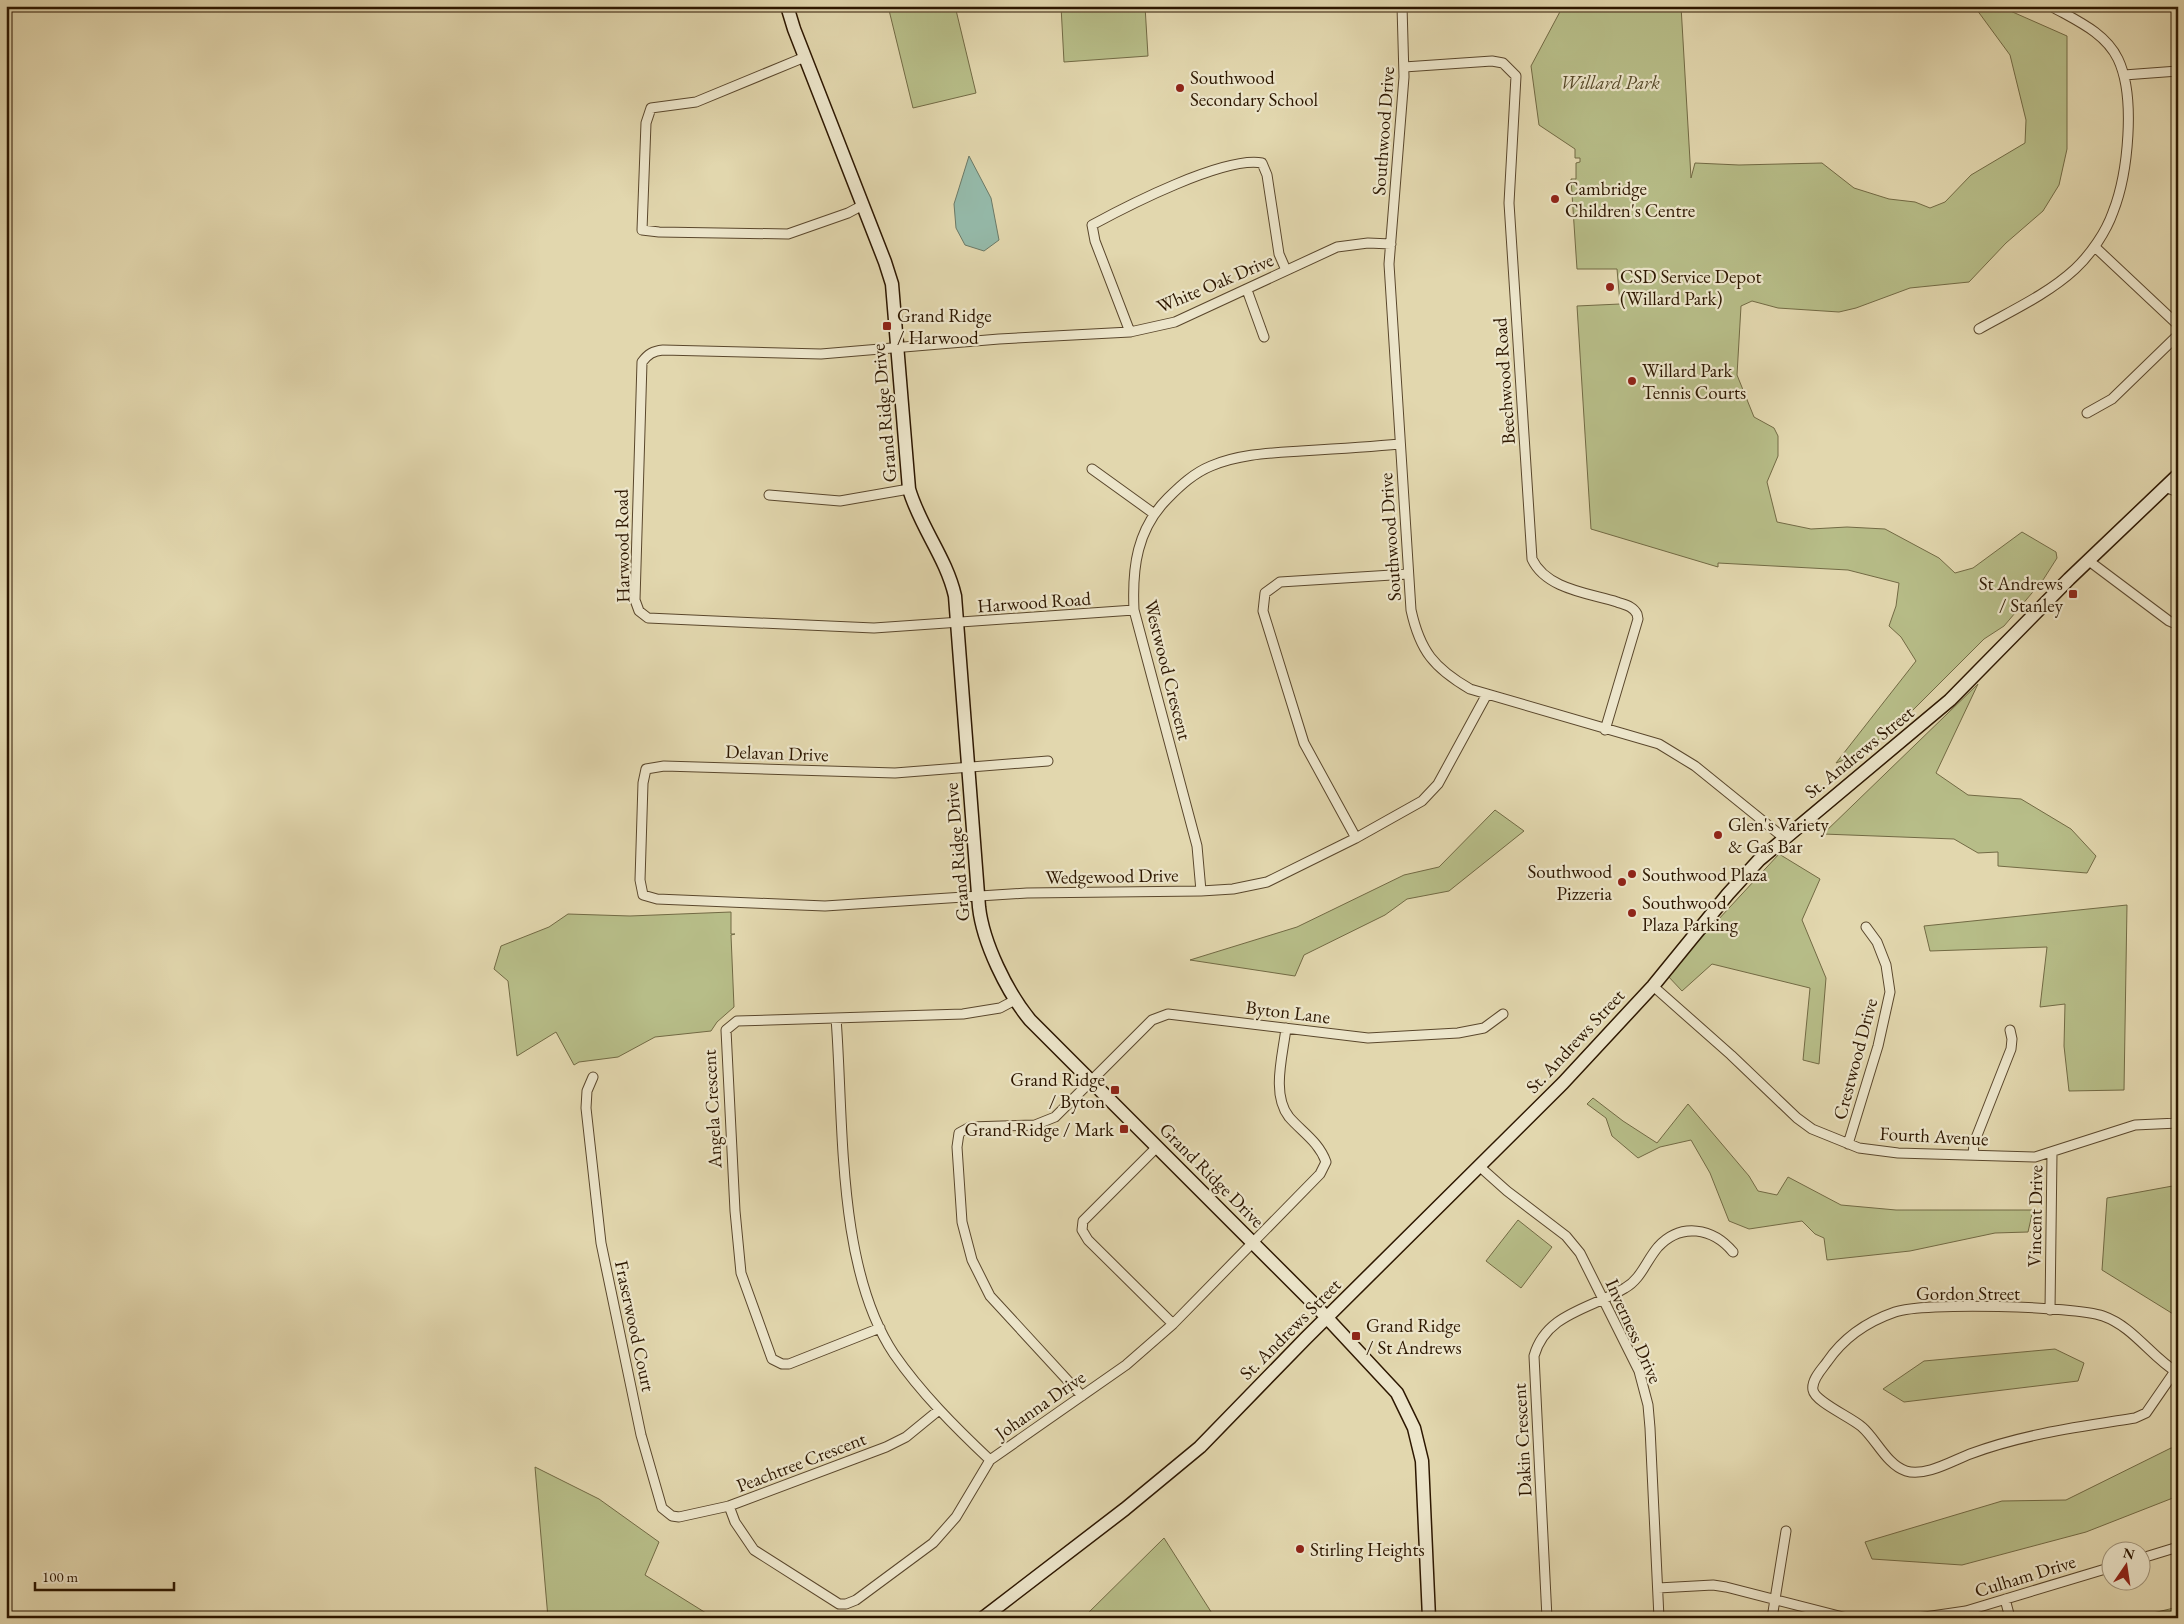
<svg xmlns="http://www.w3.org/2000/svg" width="2184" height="1624" font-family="'EB Garamond',serif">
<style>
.green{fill:#b7bd88;stroke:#726a44}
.water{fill:#95baaa;stroke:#6b7966}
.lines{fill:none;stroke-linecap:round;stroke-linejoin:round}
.street-casing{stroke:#5a472c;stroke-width:11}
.secondary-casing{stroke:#2d1700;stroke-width:15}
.street{stroke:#ece5ca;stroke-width:9}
.secondary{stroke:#ece5ca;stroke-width:12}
.poi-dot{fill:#8f2418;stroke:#ece5ca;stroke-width:2}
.labels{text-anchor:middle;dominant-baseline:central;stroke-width:4.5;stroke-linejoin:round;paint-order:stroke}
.poi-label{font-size:19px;fill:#2d1700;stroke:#ece5ca;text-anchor:start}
.park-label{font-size:19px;font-style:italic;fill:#564929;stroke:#ece5ca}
.street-label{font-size:19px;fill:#2d1700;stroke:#ece5ca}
</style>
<rect width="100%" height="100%" fill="#e2d7ae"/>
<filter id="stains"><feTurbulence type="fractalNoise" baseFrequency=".004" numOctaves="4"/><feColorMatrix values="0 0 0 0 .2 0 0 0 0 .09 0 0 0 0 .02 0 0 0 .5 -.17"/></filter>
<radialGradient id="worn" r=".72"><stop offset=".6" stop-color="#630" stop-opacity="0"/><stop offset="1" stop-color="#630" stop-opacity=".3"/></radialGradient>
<!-- green -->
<path class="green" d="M888,6H955L976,93L913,108Z
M1061,6H1145L1148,56L1064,62Z
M1563,6H1681L1691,178L1695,163L1739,165L1822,163L1854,188L1889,199L1915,202L1930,208L1945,202L1971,175L2025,143L2026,120L2010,55L1977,10L1967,6H1999L2067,36V149L2059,185L2043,211L2006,243L1969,282L1910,288L1856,308L1839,312L1778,308L1752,301L1741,306L1737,375L1754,417L1774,428L1778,436V456L1767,482L1777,522L1811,529L1847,527L1885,529L1939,558L1955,573L1973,568L2022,532L2056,552L2057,558L2043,580L2004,626L1984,639L1897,726L1857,755L1836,763L1916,661L1901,637L1889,626L1896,606L1899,583L1848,570L1718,563V567L1591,529L1577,306L1620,304L1617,269H1577L1571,179H1576V163L1580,162V158H1575V149L1539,125L1531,66Z
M1978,684L1936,773L1968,795L2021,799L2071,829L2096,856L2087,873L1998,866V852L1978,853L1954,839L1823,834Z
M1495,810L1524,831L1449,891L1407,899L1385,915L1304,955L1295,976L1190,960L1297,927L1404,875L1439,867Z
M1779,854L1820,879L1802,920L1826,978L1819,1064L1803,1060L1810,988L1712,964L1682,991L1667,975Z
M2127,905L2124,1090L2069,1091L2064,1046L2065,1004L2040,1007L2047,947L1930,951L1924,926Z
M731,912V934H735L731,935L734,1007L717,1022L711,1031L655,1037L618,1057L579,1062L574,1065L556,1032L517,1056L508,981L494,969L501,946L549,927L568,914L630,916Z
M1593,1098L1623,1121L1657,1143L1688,1104L1749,1176L1758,1191L1777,1195L1788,1177L1841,1205L1896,1210H2033L2028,1232L1995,1233L1910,1251L1827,1260L1824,1238L1815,1234L1802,1221L1749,1229L1729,1221L1710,1173L1691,1140L1660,1147L1638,1158L1612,1136L1606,1118L1587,1104Z
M2178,1185V1317L2102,1270L2107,1198Z
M1518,1220L1552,1247L1521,1288L1486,1261Z
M2055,1349L2084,1363L2078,1381L1904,1402L1883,1389L1924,1361Z
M2171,1448H2178V1496L2086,1532L1962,1565L1872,1559L1865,1542L2002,1501L2066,1500Z
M535,1467L599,1499L659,1542L645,1575L714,1618H548Z
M1164,1538L1215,1618H1083Z
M2178,1607V1618H2132Z"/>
<!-- water -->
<path class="water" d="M969,156L991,198L999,240L984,251L965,245L956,228L954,204Z"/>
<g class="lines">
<!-- street casing -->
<g class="street-casing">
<path id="street" d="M1402,6L1404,77L1389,264L1411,610C1420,651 1434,668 1470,689L1659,744L1695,766L1784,838
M805,57L696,102L651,108L646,123L642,230L659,232L788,234L848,213L863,205
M1404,67L1492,61L1503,63L1516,76L1509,203L1532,559C1546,589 1588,593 1617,602C1625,605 1633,606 1637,614L1638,619L1605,730
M2124,75L2178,71
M2095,247L2178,325
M1247,290L1264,337
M1979,329C2011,311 2048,294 2075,269C2091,254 2106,232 2113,212C2128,174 2136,97 2118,59C2105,32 2075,20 2051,6
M1130,332L1095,241L1092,225C1127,206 1224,156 1262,163L1267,175L1279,254L1286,270
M2087,413L2112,399L2178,335
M1092,469L1153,513
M2165,487L2178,492
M769,495L840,501L909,489
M2089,561L2169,621L2178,625
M1134,610L874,628L648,618L639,611L635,600L642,362C648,354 653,351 663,350L821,354L999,339L1130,332L1175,322L1337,247L1368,243L1391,244
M1048,761L895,773L664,766L646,769L643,783L640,880L643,895L657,899L825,906L1027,893L1201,891L1233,889L1267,882L1356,838L1422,801L1438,784L1487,694
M1356,838L1304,743L1263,611L1265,593L1280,582L1408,574
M1201,891L1197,846L1134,610C1132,567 1137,529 1168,498C1181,485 1194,473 1211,466C1239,454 1270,453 1301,451C1334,449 1367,447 1400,444
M1653,986L1731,1055L1797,1118L1812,1129L1859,1148L1898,1153L2035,1157L2135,1125L2178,1123
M836,1018C844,1120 836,1267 894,1354C921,1393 955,1427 990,1460
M593,1077L587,1091L586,1108L601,1243L641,1435L662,1508L672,1516L679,1517L729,1506L886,1447L906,1437L939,1410
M2177,1123L2178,1008
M1848,1144L1878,1046L1890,992L1886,965L1877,942L1866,927
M1157,1147L1083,1221L1082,1230L1088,1240L1173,1324
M1973,1155L1974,1143L2011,1049L2012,1039L2010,1030
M1479,1166L1507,1191L1566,1236L1580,1253L1639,1371L1648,1405L1650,1428L1659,1618
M2050,1310L2052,1153
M880,1328L789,1364H782L772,1359L741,1273L735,1211L726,1030L737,1021L963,1014L1000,1008L1015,1000
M2175,1371L2146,1413L2135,1418C2078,1427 2024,1434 1970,1454C1952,1461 1925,1477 1906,1471C1887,1465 1876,1439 1862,1427C1851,1417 1815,1402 1813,1390C1811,1380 1822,1369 1827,1362C1844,1337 1866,1322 1895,1312C1923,1302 2074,1306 2103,1316C2134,1327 2151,1357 2178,1373
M1082,1396L990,1296L972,1260L962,1222L957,1147L959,1133L970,1127L1035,1125L1055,1117L1152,1020L1168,1014L1368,1038L1458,1033L1484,1028L1503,1014
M729,1506L735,1522L754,1550L839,1604H846L856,1600L933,1543L956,1517L990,1460L1126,1365L1173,1324L1320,1174L1326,1162C1319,1142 1302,1132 1289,1117C1271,1094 1283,1055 1286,1028
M2142,1558L2178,1547
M1658,1588L1713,1585L1726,1587L1847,1618
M2005,1599L2010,1618
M1547,1618L1534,1356C1546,1313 1591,1309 1625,1288C1641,1279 1646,1261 1658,1247C1681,1222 1713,1228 1733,1252
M1772,1618L1786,1531
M1918,1618L1966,1611L2112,1567"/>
</g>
<!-- secondary casing -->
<g class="secondary-casing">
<path id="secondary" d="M787,6L794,29L885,262L892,284L909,489C920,527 946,557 955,596L979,907C983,943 1007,992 1030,1020L1315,1305L1397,1393L1414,1428L1422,1461L1429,1618
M983,1618L1125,1509L1200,1447L1306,1338L1563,1083L1653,986L1728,894L1759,860L1950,700L2069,579L2178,475"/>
</g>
<!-- street -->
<use href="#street" class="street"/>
<!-- secondary -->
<use href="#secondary" class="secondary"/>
</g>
<!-- markers -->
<g class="poi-dot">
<circle cx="1180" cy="88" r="5"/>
<circle cx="1555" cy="199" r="5"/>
<circle cx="1610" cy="287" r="5"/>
<rect x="882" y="321" width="10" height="10" rx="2.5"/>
<circle cx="1632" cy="381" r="5"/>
<rect x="2068" y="589" width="10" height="10" rx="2.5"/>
<circle cx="1718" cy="835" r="5"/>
<circle cx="1632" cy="874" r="5"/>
<circle cx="1622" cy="882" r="5"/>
<circle cx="1632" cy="913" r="5"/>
<rect x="1110" y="1085" width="10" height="10" rx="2.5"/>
<rect x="1119" y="1124" width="10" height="10" rx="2.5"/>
<rect x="1351" y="1331" width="10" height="10" rx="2.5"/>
<circle cx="1300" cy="1549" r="5"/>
</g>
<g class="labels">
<!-- poi labels -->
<g class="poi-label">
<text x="1190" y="77">Southwood<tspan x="1190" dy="22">Secondary School</tspan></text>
<text x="1565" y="188">Cambridge<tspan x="1565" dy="22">Children's Centre</tspan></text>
<text x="1620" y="276">CSD Service Depot<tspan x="1620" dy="22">(Willard Park)</tspan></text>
<text x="897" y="315">Grand Ridge<tspan x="897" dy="22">/ Harwood</tspan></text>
<text x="1642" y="370">Willard Park<tspan x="1642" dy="22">Tennis Courts</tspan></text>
<text x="2063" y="583" text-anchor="end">St Andrews<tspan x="2063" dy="22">/ Stanley</tspan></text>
<text x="1728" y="824">Glen's Variety<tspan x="1728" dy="22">&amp; Gas Bar</tspan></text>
<text x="1612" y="871" text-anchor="end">Southwood<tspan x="1612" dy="22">Pizzeria</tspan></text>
<text x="1642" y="874">Southwood Plaza</text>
<text x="1642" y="902">Southwood<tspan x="1642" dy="22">Plaza Parking</tspan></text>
<text x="1105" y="1079" text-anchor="end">Grand Ridge<tspan x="1105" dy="22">/ Byton</tspan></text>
<text x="1114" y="1129" text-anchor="end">Grand Ridge / Mark</text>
<text x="1366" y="1325">Grand Ridge<tspan x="1366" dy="22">/ St Andrews</tspan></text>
<text x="1310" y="1549">Stirling Heights</text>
</g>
<!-- park labels -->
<g class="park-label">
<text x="1610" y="82">Willard Park</text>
</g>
<!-- street labels -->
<g class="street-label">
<text transform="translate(1383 131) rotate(-86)">Southwood Drive</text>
<text transform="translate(1215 283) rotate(-23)">White Oak Drive</text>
<text transform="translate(1504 381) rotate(-94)">Beechwood Road</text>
<text transform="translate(884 413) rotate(-95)">Grand Ridge Drive</text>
<text transform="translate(1390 537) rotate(-94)">Southwood Drive</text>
<text transform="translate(622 546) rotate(-91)">Harwood Road</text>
<text transform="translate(1034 602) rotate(-4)">Harwood Road</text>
<text transform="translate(1168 670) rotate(76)">Westwood Crescent</text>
<text transform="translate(1859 752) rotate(-39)">St. Andrews Street</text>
<text transform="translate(777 753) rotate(2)">Delavan Drive</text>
<text transform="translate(957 852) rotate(-95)">Grand Ridge Drive</text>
<text transform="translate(1112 876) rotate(-1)">Wedgewood Drive</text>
<text transform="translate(1288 1012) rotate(7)">Byton Lane</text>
<text transform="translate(1575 1041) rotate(-47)">St. Andrews Street</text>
<text transform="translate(1855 1059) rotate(-75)">Crestwood Drive</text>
<text transform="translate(712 1109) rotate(-93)">Angela Crescent</text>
<text transform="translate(1934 1136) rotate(3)">Fourth Avenue</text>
<text transform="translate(1212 1175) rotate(45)">Grand Ridge Drive</text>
<text transform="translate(2035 1216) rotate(-89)">Vincent Drive</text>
<text x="1968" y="1293">Gordon Street</text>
<text transform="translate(635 1326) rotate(78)">Fraserwood Court</text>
<text transform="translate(1290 1329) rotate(-45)">St. Andrews Street</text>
<text transform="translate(1634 1331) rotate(66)">Inverness Drive</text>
<text transform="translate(1040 1405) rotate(-35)">Johanna Drive</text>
<text transform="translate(1522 1440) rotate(-93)">Dakin Crescent</text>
<text transform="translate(801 1462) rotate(-21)">Peachtree Crescent</text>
<text transform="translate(2025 1576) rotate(-17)">Culham Drive</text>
</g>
</g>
<!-- margin -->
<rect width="2184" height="1624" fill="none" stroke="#e2d7ae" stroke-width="25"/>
<rect x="8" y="8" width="2169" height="1609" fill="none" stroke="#2d1700" stroke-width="2.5"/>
<rect x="12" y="12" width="2159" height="1599" fill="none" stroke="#2d1700"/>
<!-- north arrow -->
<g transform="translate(2126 1566) rotate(13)"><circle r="24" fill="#ece5ca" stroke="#a09379"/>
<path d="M0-4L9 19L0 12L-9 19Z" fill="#8f2418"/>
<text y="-8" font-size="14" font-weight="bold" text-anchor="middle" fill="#2d1700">N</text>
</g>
<!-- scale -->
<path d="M35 1582v8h139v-8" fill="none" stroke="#2d1700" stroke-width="2.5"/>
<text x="42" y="1582" font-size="15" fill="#2d1700" stroke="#ece5ca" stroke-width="4" paint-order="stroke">100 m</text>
<rect width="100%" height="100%" filter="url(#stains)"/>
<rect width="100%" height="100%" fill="url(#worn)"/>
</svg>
